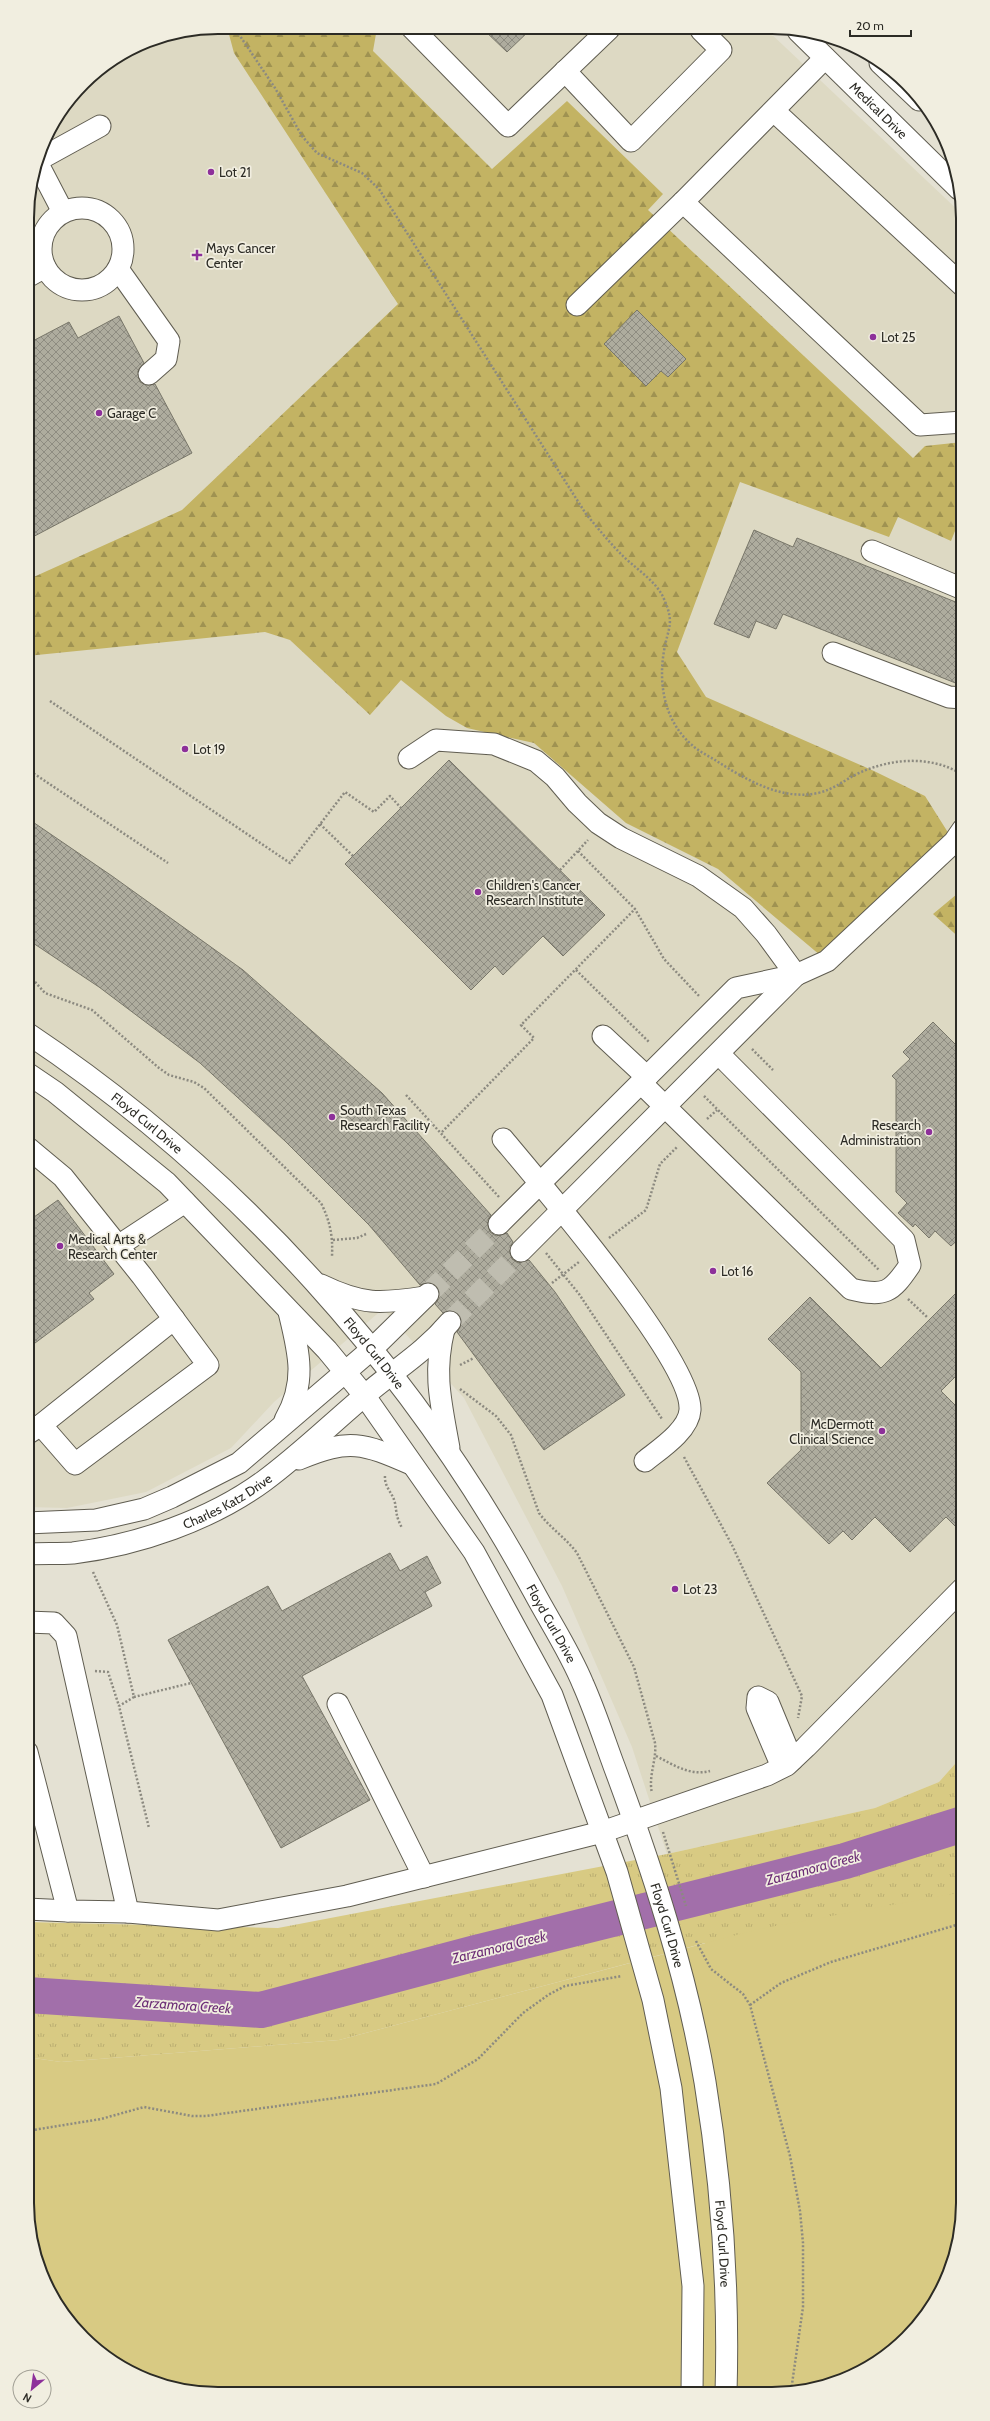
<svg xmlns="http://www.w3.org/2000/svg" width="990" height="2421" font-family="Cabin,sans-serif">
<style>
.built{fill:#ddd9c3}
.grass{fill:url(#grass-tufts)}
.forest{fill:url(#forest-firs)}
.park{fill:#d8ca83}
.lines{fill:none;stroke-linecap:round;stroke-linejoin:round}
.river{stroke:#a26faa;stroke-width:36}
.building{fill:url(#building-cross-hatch);stroke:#787669}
.minor-tunnel{stroke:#bfbdb0;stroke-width:21;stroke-dasharray:21 10;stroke-linecap:butt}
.minor-casing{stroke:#605d51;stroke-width:23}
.path{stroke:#8c8a80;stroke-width:2.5;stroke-dasharray:2 2;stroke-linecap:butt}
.minor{stroke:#fff;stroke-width:21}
.poi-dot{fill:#8d309a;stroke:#f1eee0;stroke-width:1.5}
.labels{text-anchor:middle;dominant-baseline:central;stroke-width:3.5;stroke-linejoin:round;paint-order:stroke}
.street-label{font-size:13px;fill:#2c2b25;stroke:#f1eee0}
.poi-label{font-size:13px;fill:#2c2b25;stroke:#f1eee0;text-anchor:start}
.water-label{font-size:14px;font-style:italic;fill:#6c2d76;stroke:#f1eee0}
.rim{fill:none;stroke:#2c2b25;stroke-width:2}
</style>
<defs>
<pattern id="grass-tufts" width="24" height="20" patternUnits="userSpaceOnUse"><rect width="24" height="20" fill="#d8ca83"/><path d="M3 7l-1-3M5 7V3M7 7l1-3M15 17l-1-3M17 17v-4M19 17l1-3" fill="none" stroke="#baae71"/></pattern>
<pattern id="forest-firs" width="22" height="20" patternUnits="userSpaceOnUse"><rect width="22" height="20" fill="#c3b363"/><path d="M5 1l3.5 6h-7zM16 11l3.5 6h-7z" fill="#9f9251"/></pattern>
<pattern id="building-cross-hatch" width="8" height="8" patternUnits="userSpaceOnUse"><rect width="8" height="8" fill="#aeac9e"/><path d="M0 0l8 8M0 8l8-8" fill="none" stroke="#8e8c81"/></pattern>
</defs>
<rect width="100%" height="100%" fill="#e4e1d3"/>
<!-- built -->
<path class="built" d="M218,27L767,30L962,214L963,1755L939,1782L875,1808L667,1854L632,1747L562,1586L464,1398L383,1309L274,1402L231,1448L146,1492L67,1508L27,1507V206L47,134L92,75L145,41Z"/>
<!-- grass -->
<path class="grass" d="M963,1755V2215L949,2276L923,2319L878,2362L821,2388L705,1943L339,2040L61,2062L27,2057V1922L278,1928L667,1854L875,1808L939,1782Z"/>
<!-- forest -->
<path class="forest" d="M227,27L377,28L373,51L492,169L567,101L663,194L648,210L913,458L925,446L963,442V511L951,541L898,517L889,537L740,482L677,652L706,697L874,771L925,796L954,842L827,961L718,869L626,823L534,743L467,728L446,716L401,680L370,715L290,640L265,632L27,656V580L182,510L398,304L234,53Z
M963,889V941L933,914Z"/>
<!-- park -->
<path class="park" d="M963,1892V2215L949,2276L923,2319L878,2362L821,2388L772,2394L181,2390L134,2374L83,2338L53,2298L33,2252L27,2203V2057L61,2062L339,2040L759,1929Z"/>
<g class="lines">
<!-- river -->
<path class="river" d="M27,1995L261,2010L476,1953L845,1861L963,1824"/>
</g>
<!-- building -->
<path class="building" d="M483,29H531L507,52Z
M637,310L686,359L668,377L661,371L646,386L604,344Z
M119,316L144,363L138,371L140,382L146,385L155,384L192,453L27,540V344L69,322L78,338Z
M754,530L793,547L797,538L963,605V686L783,614L776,629L756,621L749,638L714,624Z
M449,760L605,915L563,956L543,936L503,975L495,966L471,990L345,864Z
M27,818L112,876L243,970L382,1093L491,1215L487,1221L490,1232L496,1236L507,1233L513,1242L509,1248L512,1259L518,1263L529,1260L555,1292L625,1395L544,1450L457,1332L462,1324L458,1313L452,1310L443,1313L435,1304L440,1297L436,1285L431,1282L420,1285L369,1225L285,1141L200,1063L99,987L27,939Z
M933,1022L963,1052V1235L951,1246L935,1231L929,1238L915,1224L913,1227L898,1213L907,1203L896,1192V1080L892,1076L910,1059L903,1052Z
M58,1200L114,1274L89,1293L94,1299L27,1349V1222Z
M963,1286V1369L941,1391L963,1413V1534L946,1517L910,1552L875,1517L852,1540L843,1531L829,1544L767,1483L801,1450V1372L768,1339L810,1297L881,1368Z
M390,1553L400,1571L427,1556L441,1583L425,1592L432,1606L302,1676L370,1800L281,1848L168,1640L268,1586L282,1611Z"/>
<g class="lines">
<!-- minor-tunnel -->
<path class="minor-tunnel" d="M428,1294L499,1224
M450,1322L521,1251"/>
<!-- minor casing -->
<g class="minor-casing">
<g id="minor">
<path d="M412,28L508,126L609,29"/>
<path id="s1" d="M798,31L959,189"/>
<path d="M825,58L683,202L920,425L963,422"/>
<path d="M880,63L919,100"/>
<path d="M565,71L631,141L721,50L701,30"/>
<path d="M774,111L963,286"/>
<path d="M40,159L100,126"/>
<path d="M38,164L63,212"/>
<circle cx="82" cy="249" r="41"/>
<path d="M118,269L169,341L166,359L149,374"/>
<path d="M27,277L45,267"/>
<path d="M577,305L683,202"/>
<path d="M872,551L963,589"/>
<path d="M833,653L949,697L963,698"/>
<path d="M409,758L436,740L494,744L536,761L555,777L577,803L598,823L621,838L698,876L743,908L766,934L796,975"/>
<path id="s2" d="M27,1033C238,1174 413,1369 534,1592C550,1622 570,1652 583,1684C595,1711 604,1739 614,1766C652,1868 687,1975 705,2082C722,2185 729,2290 726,2394"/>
<path d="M603,1036L647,1077"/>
<path d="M27,1073L55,1092L167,1183L327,1350L364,1395L474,1552L552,1695L617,1872L653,2000L671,2088L693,2286L692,2394"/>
<path d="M641,1083L851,1289C885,1297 891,1293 910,1265L904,1240L719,1054"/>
<path d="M503,1139C539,1182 693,1362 690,1410C689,1430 660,1449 645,1461"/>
<path d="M499,1224L736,988L796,975L827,961L954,842L963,829"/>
<path d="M118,1246L185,1202"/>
<path d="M521,1251L796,975"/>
<path d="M321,1285C362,1305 380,1304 425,1297"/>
<path d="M444,1329C433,1374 441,1403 449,1448"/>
<path d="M285,1420C307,1382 299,1353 289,1312"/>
<path d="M41,1425L174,1319"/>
<path d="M27,1434L41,1425L75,1464L208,1365L142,1276L63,1177L27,1147"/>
<path d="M299,1459C349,1438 363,1443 411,1464"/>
<path d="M27,1523L96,1520L144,1509L172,1497L239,1463L372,1349L428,1294"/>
<path id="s3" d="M27,1554C42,1553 58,1554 73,1553C138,1545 211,1520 264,1481C298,1456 330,1425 363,1397C394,1370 423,1354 450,1322"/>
<path d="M338,1704L424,1877"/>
<path d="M27,1752L68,1911L128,1912L66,1636L54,1623L27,1622"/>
<path d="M782,1767L757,1708L758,1697L768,1702L792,1760"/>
<path d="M27,1909L68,1911"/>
<path d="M128,1912L218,1920L347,1896L602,1832L767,1775L787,1765L806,1747L963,1588"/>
</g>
</g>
<!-- path -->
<path class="path" d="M234,27L275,88L302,136L317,153L362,173L379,189L586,514C597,527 608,541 620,553C634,568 656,580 664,599C675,624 668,627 664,651C658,685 665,722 692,745C698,751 707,755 715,760C745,779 781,801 818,793C835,789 844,780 859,773C892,758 932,755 963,775
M50,701L290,863L345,792L374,812L390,796L401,808
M27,769L168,863
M320,824L353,856
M578,851L635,909L664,959L699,996
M560,870L588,840
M576,970L650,1043
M27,973L45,993L92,1010L159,1068L169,1075L194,1082L204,1088L321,1203C330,1221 333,1236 332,1256
M752,1049L773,1070
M406,1095L499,1197
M704,1096L879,1270
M707,1119L717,1110
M442,1132L534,1038L521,1025L635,909
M609,1238L646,1210L660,1164L677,1147
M333,1240L357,1238L366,1234
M546,1253L579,1294L662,1419
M552,1283L579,1262
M908,1299L928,1318
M460,1365L474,1358
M460,1389L496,1416L511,1435L539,1513C550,1528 566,1538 577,1553L634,1667L655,1743C657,1760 648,1776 652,1793
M684,1457L732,1545L802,1696L798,1718
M385,1476C384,1487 393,1493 395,1503C397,1515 396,1516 402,1528
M93,1572L117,1625L134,1697L191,1683
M95,1671L108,1672L119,1706
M134,1697L119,1706L149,1828
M656,1756C674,1765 689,1776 710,1771
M663,1832L686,1906
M696,1941L711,1969L743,1994L750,2005L790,2156L800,2211L803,2243V2307L791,2391
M750,2005L781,1983L831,1962L963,1923
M27,2131L101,2119L144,2107L192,2116H206L436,2084L478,2059L523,2013L548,1995L565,1986L622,1976"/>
<!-- minor -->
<use href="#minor" class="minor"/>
</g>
<!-- markers -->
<g class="poi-dot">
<circle cx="211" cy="172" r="4"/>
<path d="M195 249h4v4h4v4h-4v4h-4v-4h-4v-4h4z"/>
<circle cx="873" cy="337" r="4"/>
<circle cx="99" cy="413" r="4"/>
<circle cx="185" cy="749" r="4"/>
<circle cx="478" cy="892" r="4"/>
<circle cx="332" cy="1117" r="4"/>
<circle cx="929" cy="1132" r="4"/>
<circle cx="60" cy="1246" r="4"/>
<circle cx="713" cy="1271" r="4"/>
<circle cx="882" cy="1431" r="4"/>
<circle cx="675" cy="1589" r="4"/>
</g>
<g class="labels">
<!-- street labels -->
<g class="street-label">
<text stroke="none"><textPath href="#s1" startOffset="113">Medical Drive</textPath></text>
<text stroke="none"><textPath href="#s2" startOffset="150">Floyd Curl Drive</textPath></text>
<text stroke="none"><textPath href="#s2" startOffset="474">Floyd Curl Drive</textPath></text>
<text stroke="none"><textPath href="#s3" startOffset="210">Charles Katz Drive</textPath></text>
<text stroke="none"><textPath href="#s2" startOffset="798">Floyd Curl Drive</textPath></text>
<text stroke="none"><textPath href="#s2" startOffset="1122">Floyd Curl Drive</textPath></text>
<text stroke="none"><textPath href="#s2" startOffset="1446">Floyd Curl Drive</textPath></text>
</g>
<!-- poi labels -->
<g class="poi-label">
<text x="219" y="172">Lot 21</text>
<text x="206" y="248">Mays Cancer<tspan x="206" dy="15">Center</tspan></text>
<text x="881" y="337">Lot 25</text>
<text x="107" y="413">Garage C</text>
<text x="193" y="749">Lot 19</text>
<text x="486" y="885">Children's Cancer<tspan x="486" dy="15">Research Institute</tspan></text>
<text x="340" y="1110">South Texas<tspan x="340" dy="15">Research Facility</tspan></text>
<text x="921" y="1125" text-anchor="end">Research<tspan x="921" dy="15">Administration</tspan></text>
<text x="68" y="1239">Medical Arts &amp;<tspan x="68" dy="15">Research Center</tspan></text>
<text x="721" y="1271">Lot 16</text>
<text x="874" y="1424" text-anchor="end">McDermott<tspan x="874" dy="15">Clinical Science</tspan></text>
<text x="683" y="1589">Lot 23</text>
</g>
<!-- water labels -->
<g class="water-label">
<text transform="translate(813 1868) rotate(-15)">Zarzamora Creek</text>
<text transform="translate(499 1947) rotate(-14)">Zarzamora Creek</text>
<text transform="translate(183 2005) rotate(4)">Zarzamora Creek</text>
</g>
</g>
<!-- crop -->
<path d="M0 0H990V2421H0ZM218 34H772A184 184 0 0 1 956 218V2203A184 184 0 0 1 772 2387H218A184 184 0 0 1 34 2203V218A184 184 0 0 1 218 34Z" fill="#f1eee0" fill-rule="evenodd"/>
<path class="rim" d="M218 34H772A184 184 0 0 1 956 218V2203A184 184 0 0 1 772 2387H218A184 184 0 0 1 34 2203V218A184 184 0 0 1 218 34Z"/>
<!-- north arrow -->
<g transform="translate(32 2389) rotate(209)"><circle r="19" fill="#f1eee0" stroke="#a2a095"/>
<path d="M0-3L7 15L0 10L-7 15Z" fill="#8d309a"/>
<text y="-6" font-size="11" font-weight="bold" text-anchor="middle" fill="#2c2b25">N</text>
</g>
<!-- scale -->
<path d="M850 30v6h61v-6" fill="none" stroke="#2c2b25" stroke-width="2"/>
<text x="856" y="30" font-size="12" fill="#2c2b25" stroke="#f1eee0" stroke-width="3" paint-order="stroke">20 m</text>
</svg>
